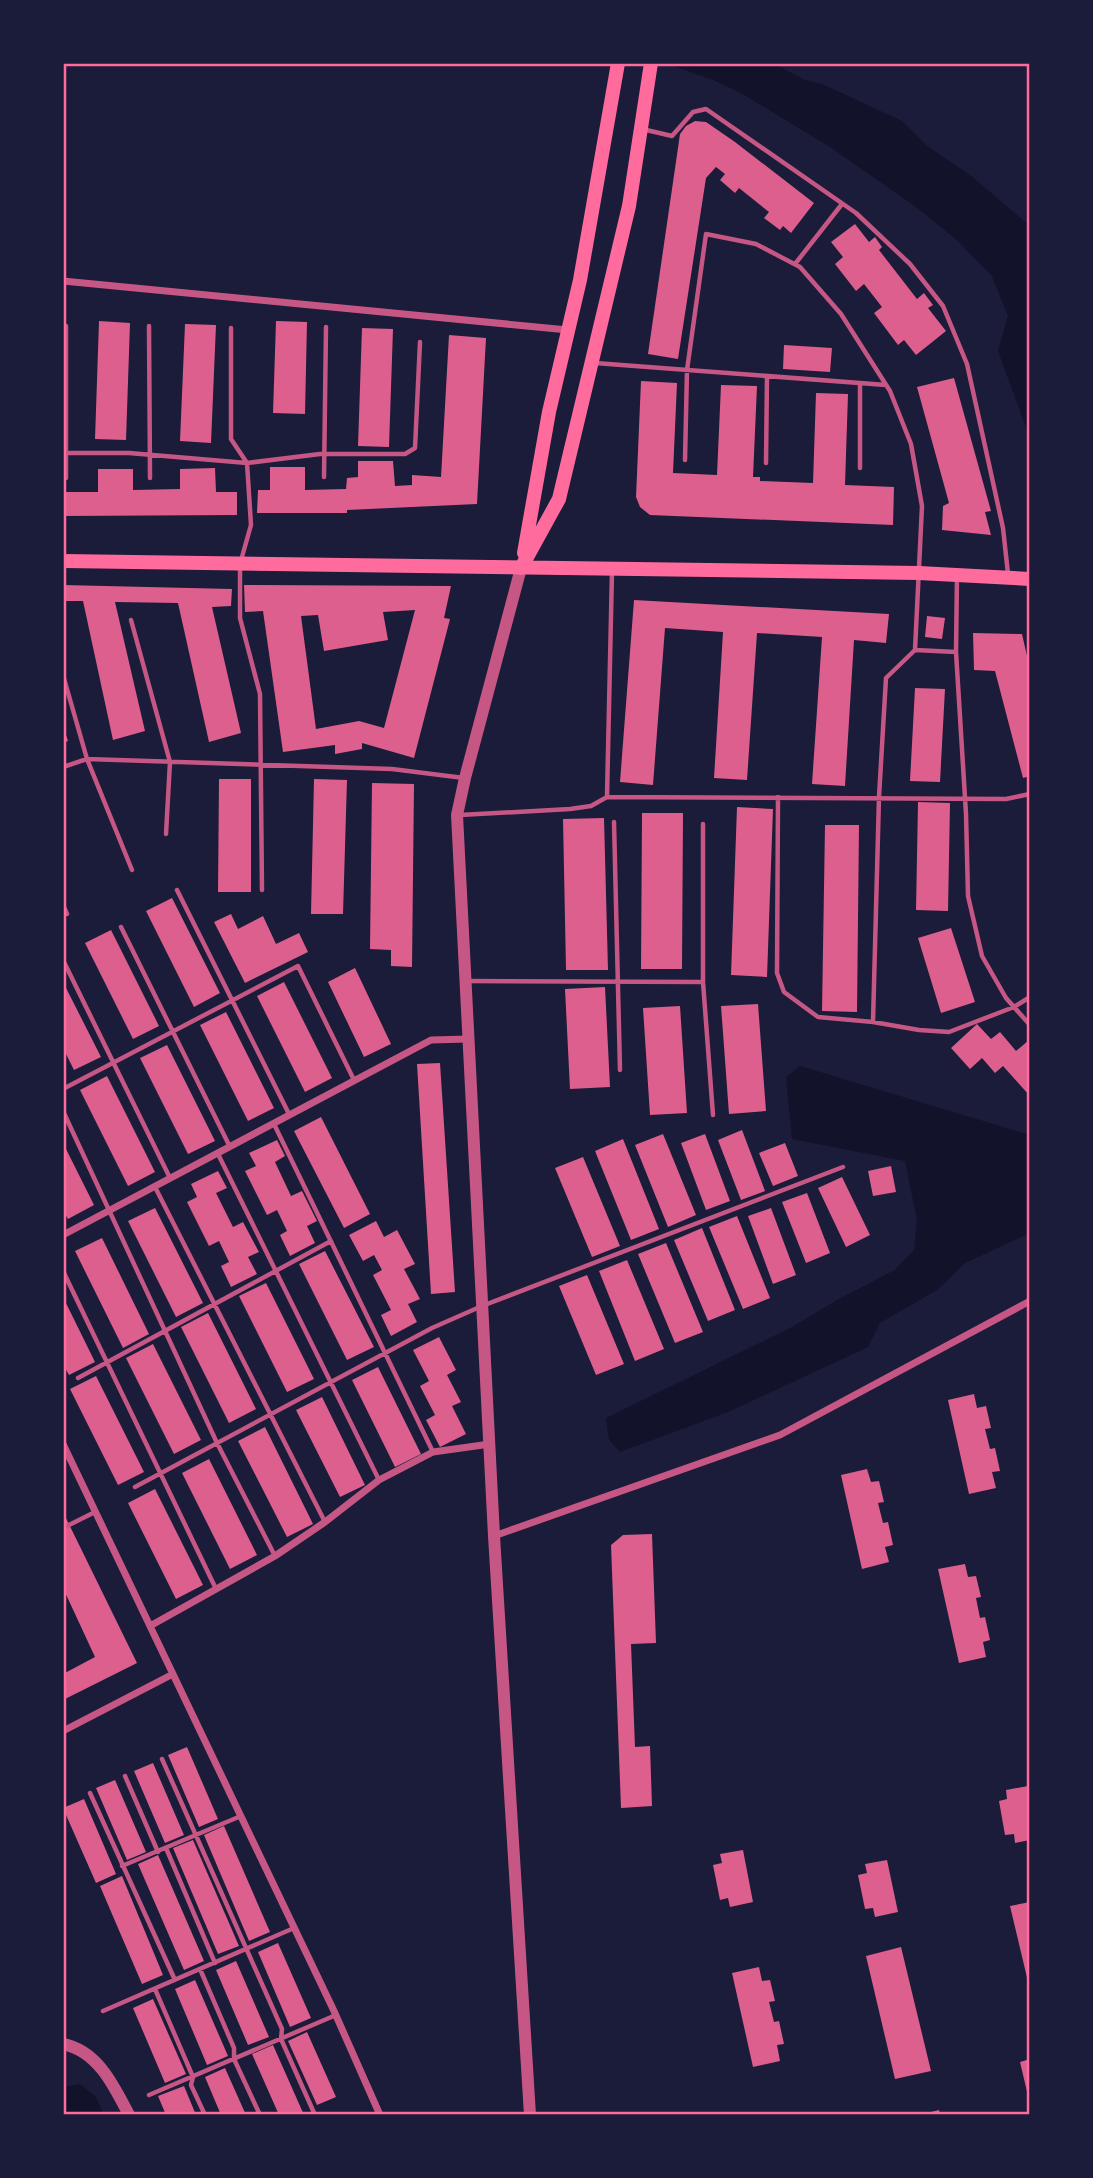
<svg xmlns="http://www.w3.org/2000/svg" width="1093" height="2178" font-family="'Roboto Serif',serif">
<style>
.water{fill:#12122b}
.building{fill:#dd5f8e;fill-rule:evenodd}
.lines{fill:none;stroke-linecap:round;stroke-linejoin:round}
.service{stroke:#c65784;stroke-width:4.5}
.minor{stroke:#c65784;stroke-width:7}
.tertiary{stroke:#c65784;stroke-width:12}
.secondary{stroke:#ff6b9d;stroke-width:14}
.neatline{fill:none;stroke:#ff6b9d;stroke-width:2.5}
</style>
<rect width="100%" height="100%" fill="#1b1b3a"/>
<!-- water -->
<path class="water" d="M665,63H772L805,80L822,84L902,121L927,146L970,175L1030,226V438L998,351L1008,316L992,276L958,241L916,207L830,147L741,93L713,80Z
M800,1066L1030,1135V1233L965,1263L937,1290L880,1323L868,1347L728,1412L620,1452L609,1440L606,1418L792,1327L837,1300L895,1270L914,1250L917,1220L905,1161L792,1139L786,1077Z
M80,2084L96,2097L104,2115H63V2087Z"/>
<!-- building -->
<path class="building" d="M695,121L706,122L735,142L814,203L791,233L783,226L780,230L764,218L769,212L739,188L735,193L720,180L725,174L716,167L706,178L678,359L648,354L680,134L686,126Z
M855,224L869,242L875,237L882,247L879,250L917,299L924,293L933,305L928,308L946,331L916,355L904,340L898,345L874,313L882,307L864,284L856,291L835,264L843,257L831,242Z
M99,321L130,323L126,440L95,439Z
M276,321L307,322L305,414L273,413Z
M185,324L216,325L211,443L180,441Z
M362,328L393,329L389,447L358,446Z
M449,335L486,338L477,504L347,510V513H257L258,490H270V467H305V490L346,489L347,478L358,477V461H393L395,486L412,485V475L441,477Z
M784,345L832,348L830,372L783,369Z
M954,378L991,511L985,512L991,535L942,530L943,506L949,503L917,387Z
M641,381L677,383L673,473L717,475L721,385L757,386L753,477H760V481L813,483L816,393L848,394L845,485L894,487L893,525L650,515L640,507L636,497Z
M215,468L216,492H237V515L63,516V492H98V469H133V490L180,489V469Z
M63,585L232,589L231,606L212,607L241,733L209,742L178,603L115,602L145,731L113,740L83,601H63Z
M244,585L451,586L444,618L450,619L414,758L362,743V749L335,754V745L283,752L263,611L245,612ZM415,610L384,728L359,721L316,729L301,616L318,615L324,651L388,640L383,612Z
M634,600L889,614L886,643L854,640L845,786L812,784L822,637L757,633L747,780L714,778L723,632L665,628L653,785L620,782Z
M927,616L945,618L942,639L925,637Z
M973,633L1022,634L1030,669V776L1023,778L995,671L974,670Z
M915,688L945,689L940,782L910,781Z
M63,726L68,741L63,743Z
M219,779H251V892H218Z
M314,779L347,780L343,914H311Z
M372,783L414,784L412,967L391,966V950L370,949Z
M918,802L950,803L948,911L916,910Z
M737,807L773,809L767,977L731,975Z
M642,813H683L682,969H641Z
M604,818L608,970H566L563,819Z
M825,825H859L857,1012L822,1011Z
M172,898L220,993L194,1007L146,911Z
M231,914L238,929L263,916L276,944L299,933L308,952L245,983L214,922Z
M951,928L975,1002L941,1013L918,938Z
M111,930L159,1026L133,1039L85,943Z
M355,968L391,1044L364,1057L328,982Z
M63,982L101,1057L74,1070L63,1048Z
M284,982L332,1078L305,1092L257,996Z
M605,987L610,1087L570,1089L565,989Z
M758,1004L766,1111L729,1114L721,1006Z
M680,1006L687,1113L650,1115L643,1008Z
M226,1012L274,1108L248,1121L200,1025Z
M977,1024L991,1039L1000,1032L1016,1051L1028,1041L1030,1044V1096L1003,1066L995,1073L982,1058L970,1069L951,1048Z
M167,1045L215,1141L188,1154L140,1058Z
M440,1063L455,1292L431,1294L417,1064Z
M107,1076L155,1172L128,1186L80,1090Z
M321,1117L370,1214L344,1228L294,1131Z
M742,1130L765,1191L741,1200L718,1140Z
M663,1134L696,1215L668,1227L635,1145Z
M705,1134L730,1201L706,1210L681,1143Z
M623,1139L659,1229L631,1240L595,1151Z
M277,1140L285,1156L275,1162L291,1196L302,1191L317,1221L307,1226L315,1243L290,1256L280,1235L287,1231L277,1210L267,1215L245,1171L256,1166L249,1153Z
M63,1143L94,1205L68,1219L63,1210Z
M785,1143L798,1176L773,1186L759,1153Z
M583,1157L620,1246L592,1257L555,1168Z
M891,1166L896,1192L873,1196L868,1171Z
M218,1171L227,1188L216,1193L233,1227L243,1222L259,1252L248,1257L257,1274L231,1287L221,1266L229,1262L219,1241L209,1246L187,1202L197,1197L191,1184Z
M842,1177L870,1235L846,1247L818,1188Z
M807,1193L830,1253L806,1263L782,1202Z
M155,1208L203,1303L176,1317L128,1221Z
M771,1208L796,1275L773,1284L748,1216Z
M737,1216L770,1298L743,1309L709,1227Z
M376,1221L384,1237L397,1230L415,1264L404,1269L420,1299L408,1304L417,1322L391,1336L381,1315L391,1310L373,1275L382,1270L374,1255L363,1261L349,1235Z
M702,1228L735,1310L708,1321L674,1240Z
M102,1238L149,1334L123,1348L75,1251Z
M666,1243L703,1332L675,1343L638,1254Z
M325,1251L374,1347L347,1360L299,1264Z
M627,1260L664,1349L635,1361L599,1271Z
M587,1275L624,1364L596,1375L559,1286Z
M266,1283L314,1379L287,1392L239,1296Z
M63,1297L95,1362L69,1375L63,1364Z
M208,1313L256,1409L229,1423L181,1327Z
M439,1337L456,1370L447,1375L461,1402L452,1406L466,1434L440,1447L426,1420L435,1415L420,1386L429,1381L413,1350Z
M153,1344L201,1440L174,1454L126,1358Z
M378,1367L421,1454L395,1467L352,1380Z
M96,1376L144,1472L118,1485L70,1389Z
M974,1394L977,1408L986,1406L991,1428L985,1429L990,1449L995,1448L1000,1471L992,1472L996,1488L969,1494L948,1400Z
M322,1397L365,1485L340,1497L296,1410Z
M265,1427L313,1524L287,1537L238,1441Z
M209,1459L257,1555L230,1569L182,1473Z
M867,1469L871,1482L879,1481L884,1502L878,1503L883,1523L888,1522L893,1545L885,1547L889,1562L862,1569L841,1475Z
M155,1489L203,1585L176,1599L128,1503Z
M63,1512L137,1663L63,1700V1674L95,1657L63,1588Z
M652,1534L656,1643L631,1644L635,1747L650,1746L652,1806L621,1808L611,1545L623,1535Z
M965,1564L968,1577L976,1576L981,1597L976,1598L980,1618L985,1617L990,1640L983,1642L986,1657L959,1663L938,1569Z
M187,1747L218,1819L199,1827L168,1755Z
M153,1763L184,1835L165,1843L134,1771Z
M115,1780L146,1852L127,1860L96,1788Z
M1028,1786L1030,1840L1015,1843L1014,1834L1005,1835L999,1801L1007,1799L1006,1790Z
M84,1799L116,1874L96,1883L63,1808Z
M224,1826L270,1932L249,1941L204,1835Z
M193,1840L239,1946L218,1954L173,1848Z
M743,1850L753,1902L730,1907L728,1898L720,1900L713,1865L722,1863L720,1854Z
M158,1855L204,1961L184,1970L138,1864Z
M887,1860L898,1912L875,1917L873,1908L865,1909L858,1875L867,1873L865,1864Z
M122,1876L163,1975L142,1984L100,1886Z
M1030,1902V1986H1029L1010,1906Z
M278,1943L311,2018L290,2027L258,1952Z
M901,1947L931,2071L895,2079L866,1956Z
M236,1961L269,2037L248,2045L216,1970Z
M759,1967L762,1981L770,1980L775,2001L769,2002L774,2022L779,2021L784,2044L777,2045L780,2061L753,2067L732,1973Z
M195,1980L228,2056L207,2065L175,1989Z
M153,1999L186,2074L165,2083L133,2008Z
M307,2032L336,2097L317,2105L288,2041Z
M273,2045L304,2115H279L252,2054Z
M1030,2059V2100H1029L1020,2062Z
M225,2068L246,2115H221L205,2077Z
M184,2086L196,2115H166L158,2096Z
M939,2110L940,2115H923V2114Z"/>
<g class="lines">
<!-- service -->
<path class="service" d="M642,129L672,136L693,112L706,109L856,213L910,264L943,306L967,364L1003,528L1008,574
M795,264L842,204
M66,326V478
M149,326L150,478
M231,328V439L247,463L251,525L240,564V618L260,694L262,890
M595,363L886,385
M860,383V468
M63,453H129L247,463L320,454H405L415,448L420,342
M685,460L687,370L706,234L756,244L800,267L841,314L890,391L911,444L922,506L915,650L886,678L879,797L873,1022
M766,463L767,376
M324,477L326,327
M957,576L956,652L966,814L968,896L982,956L1006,998L1030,1025
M131,620L170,762L166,834
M915,650L956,652
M63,675L87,759L132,870
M63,767L87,759L392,769L464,778
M607,797L1006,799L1030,794
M778,797L777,973L784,992L818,1017L873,1022L919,1030L949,1032L1014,1007L1030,997
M460,815L570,809L591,806L607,797L612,571
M614,822L620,1070
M703,824V982L713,1115
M177,890L289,1114
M63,905L67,914
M121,927L230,1147
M63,960L170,1178
M466,981L703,982
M63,1089L298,966L354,1080
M63,1111L217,1443L275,1556
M274,1124L433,1452
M218,1154L379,1480
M155,1187L325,1522
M63,1271L216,1589
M78,1378L331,1241
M135,1487L432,1328L482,1306L843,1167
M63,1528L95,1512
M162,1759L282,2029L281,2039L315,2115
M125,1776L158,1852
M90,1793L175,1980
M166,1848L215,1963
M122,1866L241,1816
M200,1969L234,2048V2059L260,2115
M155,1989L193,2077L191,2085L205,2115
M103,2011L294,1928
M149,2095L336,2015"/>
<!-- minor -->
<path class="minor" d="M63,281L568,330
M63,1235L431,1040L468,1039
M63,1444L334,2011L380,2115
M494,1536L780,1435L1030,1301
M150,1626L275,1556L325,1522L379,1480L433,1452L490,1444
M63,1731L173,1674"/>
<!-- tertiary -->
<path class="tertiary" d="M521,568L465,778L457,815L494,1536L530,2115
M63,2044C98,2051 114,2086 129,2115"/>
<!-- secondary -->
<path class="secondary" d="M524,553L549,412L580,280L618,63
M63,561L919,573L1030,579
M521,568L559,499L629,206L651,63"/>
</g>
<!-- border -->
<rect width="1093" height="2178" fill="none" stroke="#1b1b3a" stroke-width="130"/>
<rect x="65" y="65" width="963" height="2048" class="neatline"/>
</svg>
